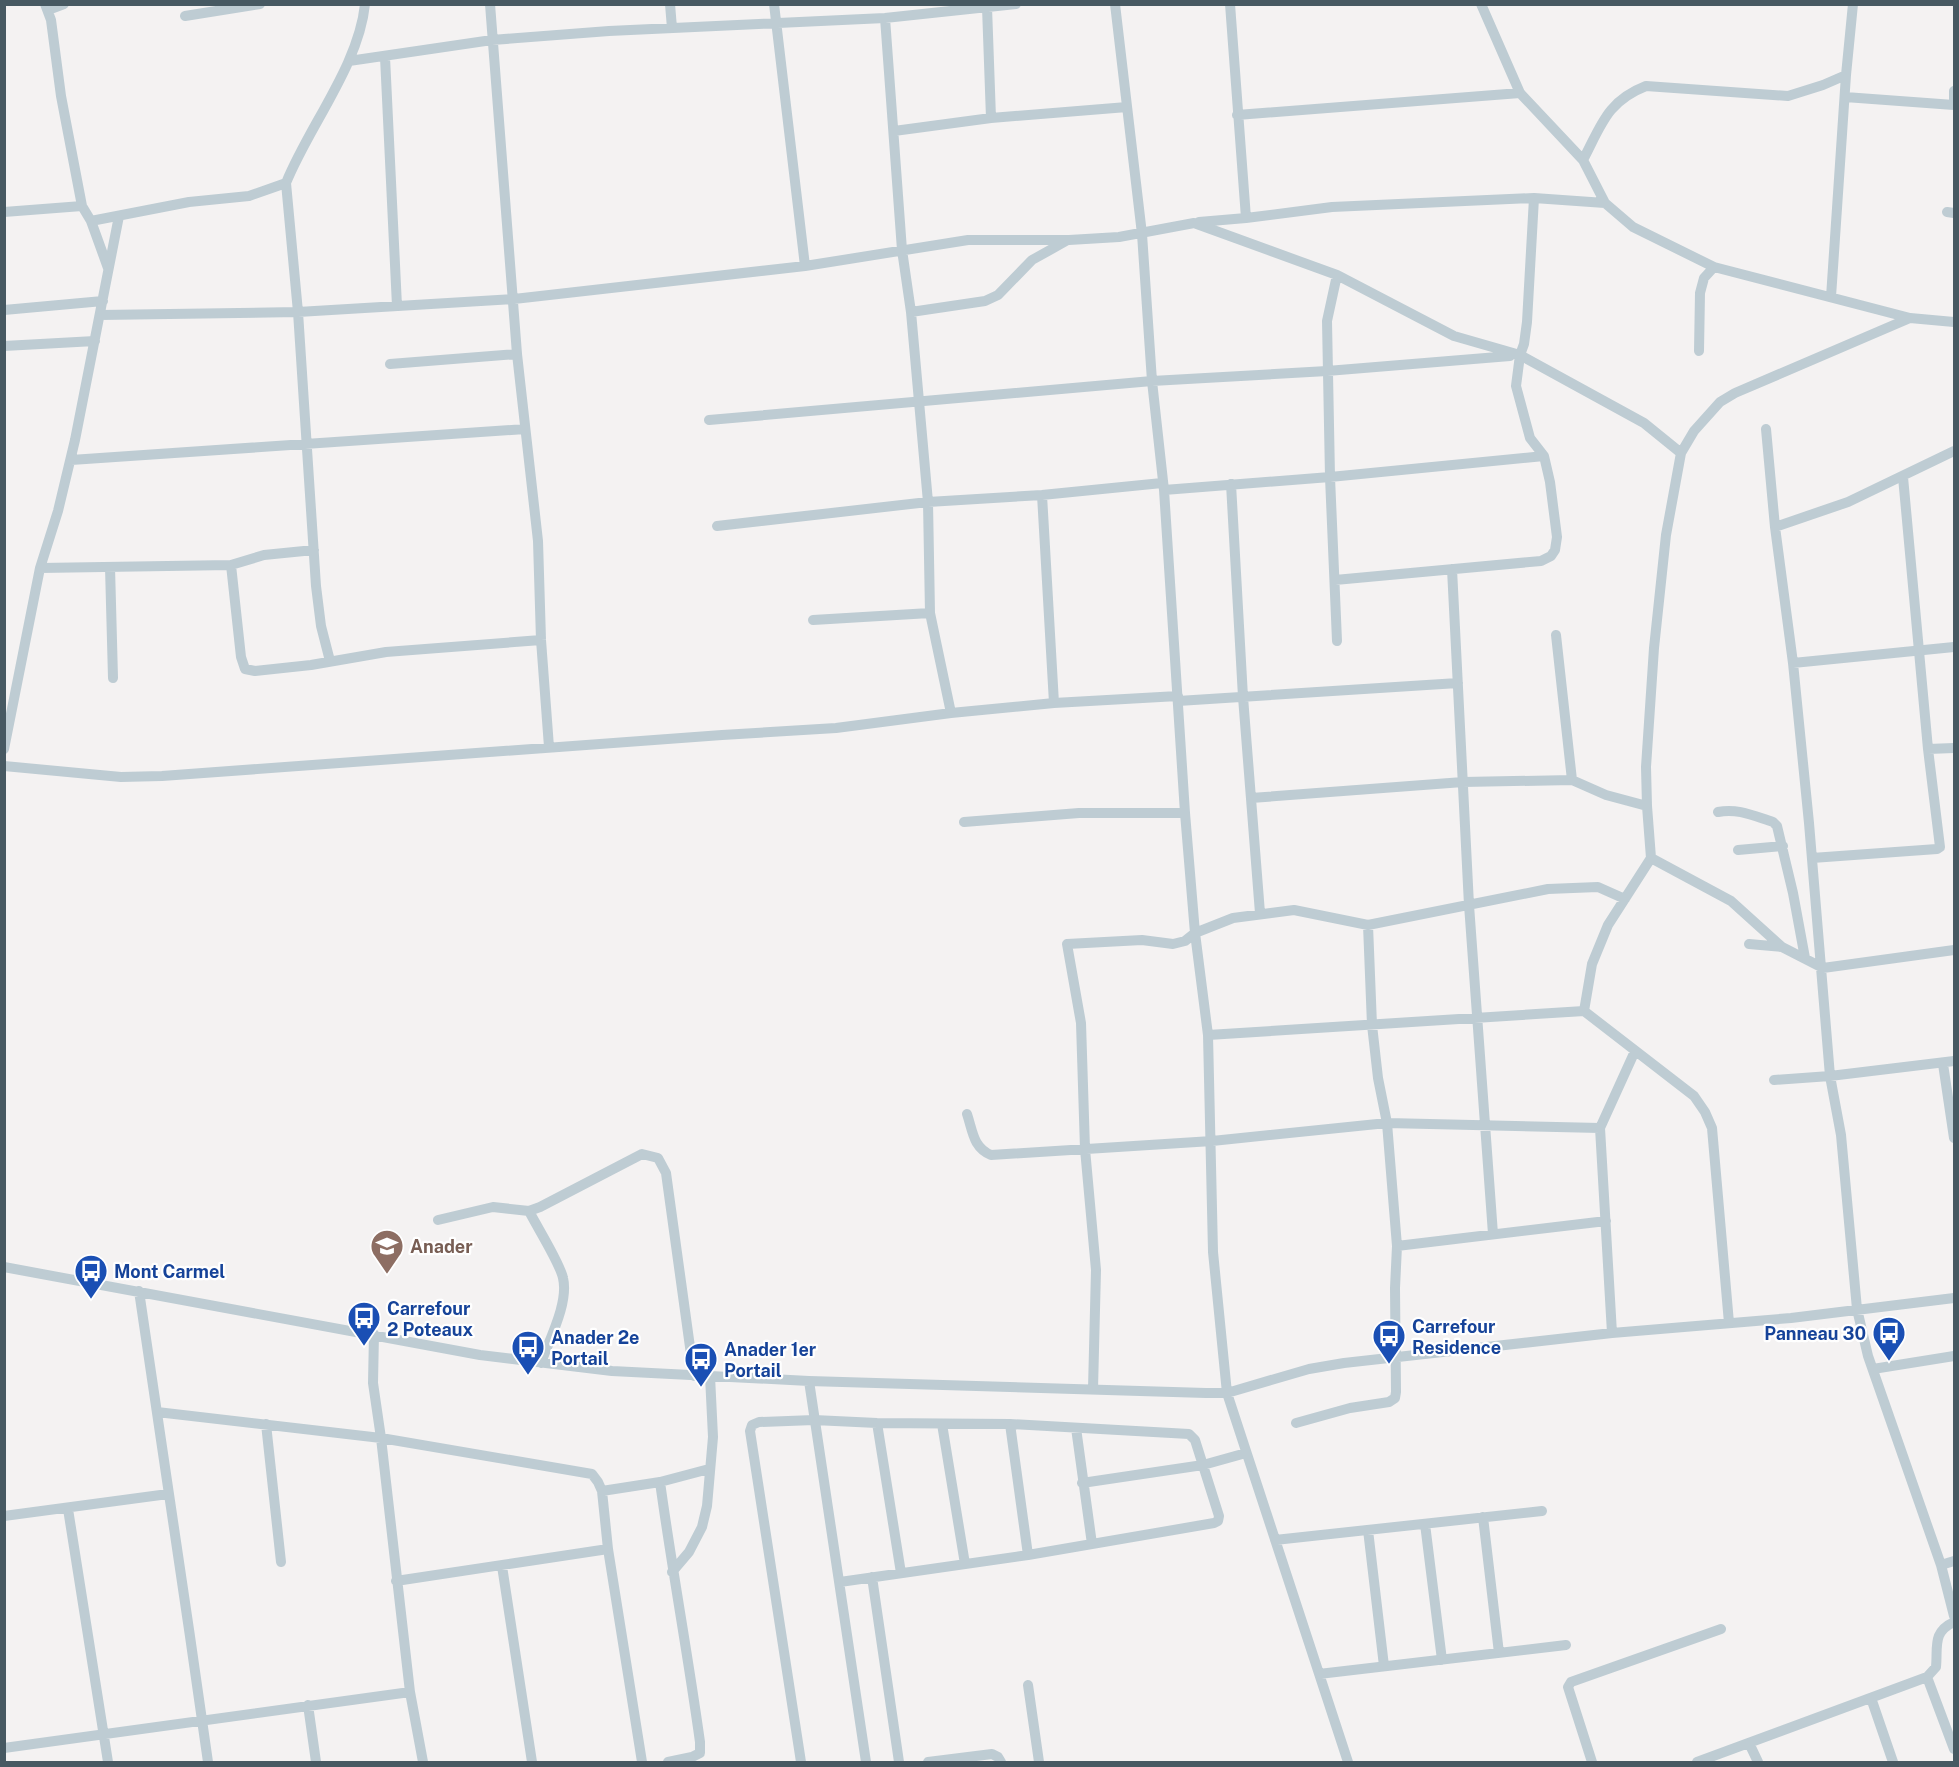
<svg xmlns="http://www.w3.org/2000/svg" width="1959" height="1767" font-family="'Public Sans',sans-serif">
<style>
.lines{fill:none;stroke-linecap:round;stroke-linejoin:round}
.minor{stroke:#beccd3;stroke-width:10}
.labels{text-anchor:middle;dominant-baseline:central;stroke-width:4.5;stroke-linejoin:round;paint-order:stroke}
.education-label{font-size:18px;font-weight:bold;fill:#785e54;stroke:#fff;text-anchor:start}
.transit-label{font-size:18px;font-weight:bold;fill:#164399;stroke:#fff;text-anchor:start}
</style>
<rect width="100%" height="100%" fill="#f4f2f2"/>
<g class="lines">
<!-- minor -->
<path class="minor" d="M45,4L51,20L61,96L82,206L91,221L108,268
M490,4L517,354L538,541L541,640L549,747
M670,4L672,28
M774,4L805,266
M1115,4L1142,234L1152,381L1164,490L1185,813L1195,933L1208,1035L1213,1252L1227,1393L1348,1762
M1481,4L1520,93L1583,160L1605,203L1633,227L1714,267L1910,318L1954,322
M48,10L64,4
M185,16L260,4
M885,18L902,250L911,312L928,502L930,613L951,713
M385,57L397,306
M349,61L492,40L609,31L885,18L1016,4
M1845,97L1954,105
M1954,105V91
M1237,115L1520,93
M991,118L1127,107
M894,131L991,118L987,7
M1583,160C1601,126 1607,101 1646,86L1788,96L1823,85L1846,75
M286,183L298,312L316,586L321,626L330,661
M4,212L82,206
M1947,212L1954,213
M1246,218L1332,207L1534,198L1605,203
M91,221L189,202L249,196L286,183C309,126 359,65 365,4
M1199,222L1246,218L1230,4
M1831,297L1846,75L1853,4
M4,310L103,301
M911,312L985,301L998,295L1032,260L1066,241
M100,315L298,312L514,299L805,266L968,240H1069L1119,237L1194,223L1337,275L1454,336L1520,355L1644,423L1681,453
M4,346L95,341
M1699,351L1700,293L1704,278L1714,267
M390,364L517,354
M709,420L1152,381L1327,371L1510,356
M1766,429L1775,527L1793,663L1809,823L1830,1076L1841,1135L1857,1309L1868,1356L1941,1565L1954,1616
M71,460L525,429
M1231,484L1243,697L1260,913
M1164,490L1330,477L1544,456
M1042,495L1054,703
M717,526L928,502L1042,495L1162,483
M1775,527L1848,502L1954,451
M231,565L264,555L314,550
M110,567L113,678
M40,568L231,565L241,657L245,669L255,671L311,665L386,652L541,640
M1452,569L1469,905L1493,1234
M1335,580L1541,561L1551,556L1555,550L1557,537L1550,482L1544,456L1530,438L1516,386L1520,355L1524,344L1527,322L1534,198
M813,620L930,613
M1556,635L1572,780
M1337,641L1330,477L1327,321L1337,275
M1793,663L1954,647
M1178,701L1458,683
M4,749L40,568L58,511L75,440L119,216
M1928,749L1954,748
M4,766L121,777L162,776L722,735L836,728L951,713L1054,703L1178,696
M1251,798L1463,782L1572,780L1606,795L1647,806
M1718,812C1738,808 1754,816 1773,822L1777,826L1793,893L1805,958
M964,822L1079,813H1185
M1738,850L1783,846
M1651,858L1731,901L1782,947L1823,968L1954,950
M1812,858L1937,849L1940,847L1928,749L1903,477
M1749,944L1782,947
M1208,1035L1584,1011
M1943,1064L1954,1138
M1774,1080L1830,1076L1954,1061
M967,1114C973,1132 973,1147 991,1155L1212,1141L1387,1123L1600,1128
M529,1211C537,1227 560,1263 563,1278C569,1303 549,1340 541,1363
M438,1220L493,1207L529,1211L540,1207L642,1154L658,1158L666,1173L694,1376
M1397,1246L1606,1221
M4,1267L480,1355L612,1371L809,1381L1206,1393H1227L1309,1369L1344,1363L1612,1333L1791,1318L1954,1298
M139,1291C162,1449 186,1605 208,1762
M1729,1323L1712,1128L1705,1112L1694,1096L1584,1011L1592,964L1608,925L1651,858L1647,806L1646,767L1654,648L1666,535L1681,453L1694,431L1720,402L1735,393L1910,318
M1612,1333L1600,1128L1635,1051
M374,1334L373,1383L381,1438L410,1692L423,1762
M1873,1369L1954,1356
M809,1381L866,1762
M1093,1389L1096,1270L1085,1149L1081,1023L1067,944L1142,940L1173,944L1185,941L1195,933L1233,918L1294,910L1368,925L1548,889L1598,887L1625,899
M157,1412L381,1438L592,1474L598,1482L602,1491L608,1549L642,1762
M877,1423L901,1573
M1296,1423L1350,1408L1389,1402L1395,1398L1396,1392L1395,1288L1397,1246L1387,1123L1378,1078L1372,1025L1368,925
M266,1424L281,1562
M942,1424L965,1564
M1010,1424L1028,1555
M1076,1428L1092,1544
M660,1482C672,1569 688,1655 700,1742V1753L692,1757L668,1762
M1082,1483L1203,1465L1246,1453
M602,1491L660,1482L709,1469
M68,1509L108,1762
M4,1516L168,1494
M1483,1517L1499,1653
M1425,1524L1442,1660
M1368,1530L1384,1666
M1275,1540L1542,1511
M1941,1565L1954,1561
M502,1566L532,1762
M672,1572L689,1552L702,1527L707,1506L713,1437L710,1376
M872,1577L899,1762
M396,1581L608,1549
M1319,1674L1566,1645
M1927,1677L1954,1749
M1028,1685L1039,1762
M1871,1698L1893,1762
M308,1705L316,1762
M1749,1743L1758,1762
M4,1748L410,1692
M801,1762L750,1431L752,1425L759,1422L814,1420L877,1423L1010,1424L1189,1434L1195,1440L1219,1516L1218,1521L1214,1523L1028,1555L840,1582
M928,1762L992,1754L998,1757L1001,1762
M1592,1762L1568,1687L1571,1682L1721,1629
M1697,1762L1927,1677L1936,1667C1938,1647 1932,1632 1954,1622"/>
</g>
<!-- icons -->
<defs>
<g id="school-pin" transform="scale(1.725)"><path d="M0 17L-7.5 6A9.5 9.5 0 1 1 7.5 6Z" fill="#8d6e63" stroke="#fff"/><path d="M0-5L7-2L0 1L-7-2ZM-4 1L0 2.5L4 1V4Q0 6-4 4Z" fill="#fff"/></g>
<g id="bus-pin" transform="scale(1.725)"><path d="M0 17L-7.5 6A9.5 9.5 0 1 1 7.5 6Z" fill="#1a4fb4" stroke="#fff"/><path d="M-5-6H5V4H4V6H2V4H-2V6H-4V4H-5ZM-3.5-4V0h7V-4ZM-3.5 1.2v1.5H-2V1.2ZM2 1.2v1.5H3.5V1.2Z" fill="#fff"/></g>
</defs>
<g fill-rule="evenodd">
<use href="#school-pin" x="387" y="1246"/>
<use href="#bus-pin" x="91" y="1271"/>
<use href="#bus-pin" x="364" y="1318"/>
<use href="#bus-pin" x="1889" y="1333"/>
<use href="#bus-pin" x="1389" y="1336"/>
<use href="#bus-pin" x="528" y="1347"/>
<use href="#bus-pin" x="701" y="1359"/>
</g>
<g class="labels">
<!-- education labels -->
<g class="education-label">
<text x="410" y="1246">Anader</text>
</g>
<!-- transit labels -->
<g class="transit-label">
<text x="114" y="1271">Mont Carmel</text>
<text x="387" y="1308">Carrefour<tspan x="387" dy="21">2 Poteaux</tspan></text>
<text x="1412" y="1326">Carrefour<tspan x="1412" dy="21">Residence</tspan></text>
<text x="1866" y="1333" text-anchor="end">Panneau 30</text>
<text x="551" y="1337">Anader 2e<tspan x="551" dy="21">Portail</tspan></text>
<text x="724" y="1349">Anader 1er<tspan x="724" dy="21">Portail</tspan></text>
</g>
</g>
<!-- border -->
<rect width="1959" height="1767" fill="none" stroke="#475962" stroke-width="12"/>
</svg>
